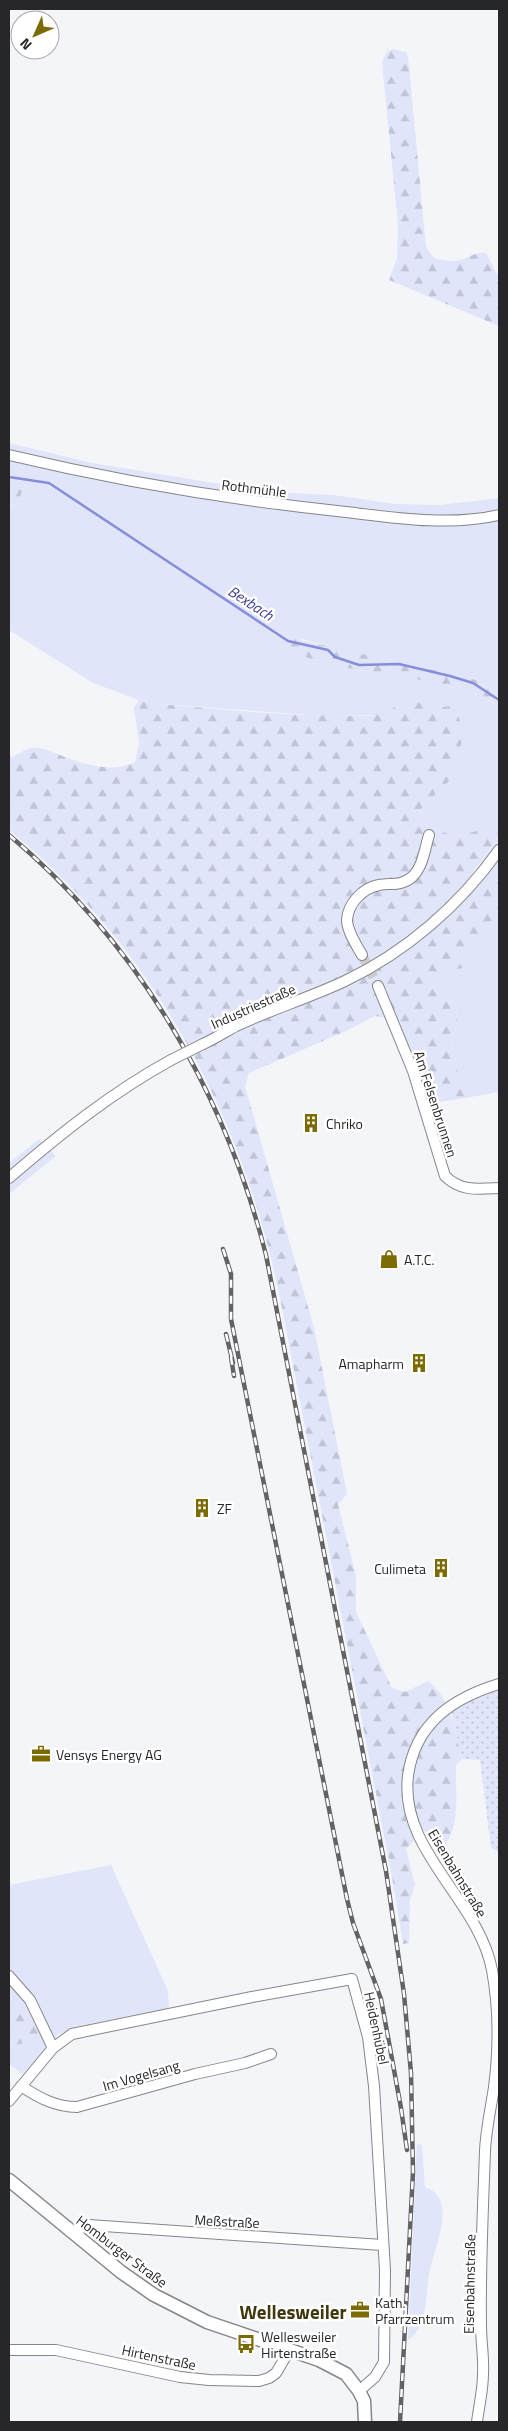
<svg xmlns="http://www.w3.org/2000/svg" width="508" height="2431" font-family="'Titillium Web',sans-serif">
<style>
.grass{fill:#e1e5f9}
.forest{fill:url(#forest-firs)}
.park{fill:url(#park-dots)}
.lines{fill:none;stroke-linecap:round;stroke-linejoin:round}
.stream{stroke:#858edb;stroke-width:2.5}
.minor-tunnel{stroke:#cbcccf;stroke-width:10;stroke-dasharray:10 5;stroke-linecap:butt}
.minor-casing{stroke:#858689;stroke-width:12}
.major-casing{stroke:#858689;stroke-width:15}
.minor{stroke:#fff;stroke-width:10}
.major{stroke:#fff;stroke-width:12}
.rail-casing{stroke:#636366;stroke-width:4.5}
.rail{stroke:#fff;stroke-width:2.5;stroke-dasharray:8;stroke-linecap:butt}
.minor-bridge-casing{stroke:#858689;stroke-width:12;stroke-linecap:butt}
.minor-bridge{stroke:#fff;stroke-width:10}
.labels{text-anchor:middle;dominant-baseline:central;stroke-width:5;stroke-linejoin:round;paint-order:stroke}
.street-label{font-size:14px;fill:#272729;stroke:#fff}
.poi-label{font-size:14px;fill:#272729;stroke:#fff;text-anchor:start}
.water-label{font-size:15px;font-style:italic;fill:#3d3c97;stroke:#fff}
.district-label{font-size:19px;font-weight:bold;fill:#3f370d;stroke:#fff}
</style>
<defs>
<pattern id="forest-firs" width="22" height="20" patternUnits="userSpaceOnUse" patternTransform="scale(1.25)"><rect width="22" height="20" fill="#e1e5f9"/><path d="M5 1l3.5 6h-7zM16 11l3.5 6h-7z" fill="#c1c4d5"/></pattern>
<pattern id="park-dots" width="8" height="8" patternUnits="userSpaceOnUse" patternTransform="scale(1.25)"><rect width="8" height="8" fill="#e1e5f9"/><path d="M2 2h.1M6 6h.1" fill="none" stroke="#c1c4d5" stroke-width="1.8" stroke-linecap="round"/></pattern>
</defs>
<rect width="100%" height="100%" fill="#f4f5f8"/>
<!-- grass -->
<path class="grass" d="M9,443L92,463L269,492L333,495L395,504L440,505L499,498V693L473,679L338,649L302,639L284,648C351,681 433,668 499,706V812L492,826C463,836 448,840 421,822L420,812L427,801L450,780L437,709L417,702L391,709L380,715L323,716L160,704L139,700L93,683L9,630V504L14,505L22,481L9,479Z
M499,836V876C486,889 478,897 460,894Z
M499,910V1092L465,1098L451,1047L457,1022L456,1007L435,990L429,979L431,973L463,967Z
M39,1139L56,1156L9,1194V1163Z
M111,1865L168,1991L169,2008L77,2026L57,2035L53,2048L22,2074L9,2064V2046L31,2042L32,2020L9,1995V1885Z
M417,2144L422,2145L425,2187C459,2198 434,2248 430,2270C425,2292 429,2328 408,2340Z"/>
<!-- forest -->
<path class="forest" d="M393,49L406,52L408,56L426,247L434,258C443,260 453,263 463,259C472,256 475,252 486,253L499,278V326L389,280L397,258L398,225L382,62L387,52Z
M9,479L22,481L23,487L18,505L9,504Z
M291,638L473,679L499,693V706C433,668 351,681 284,648L283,643Z
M139,700L160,704C228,710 297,717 366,716C386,716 398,701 416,702C430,703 434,709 450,706C452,709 456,712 458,715C465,731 461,766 450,780C440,791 428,799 420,811L421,822C447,839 463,836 492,826L499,812V836L459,892L460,894C478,897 486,888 499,876V910L463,968L431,973L429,979L435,990L456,1007L457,1022L451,1047L465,1098L429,1104L398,1020L375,1016L344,1032L249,1073L245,1086L314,1328L347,1494L338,1504L356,1576V1612L392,1688L405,1692L428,1681C452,1700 455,1731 462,1759L456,1765C455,1792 462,1831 440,1850L433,1844L424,1830L406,1849L415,1885L410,1900L409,1943L403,1944L391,1871L278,1288C239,1109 152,947 9,830V757C19,757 23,748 33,748C43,747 51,752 60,755C83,764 111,774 135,762L139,743L134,708Z
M9,1995L32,2020L38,2032L31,2042L9,2046Z"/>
<!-- park -->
<path class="park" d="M499,1690V1852L491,1848L480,1760L462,1759L451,1711L461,1705Z"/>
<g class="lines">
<!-- stream -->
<path class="stream" d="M9,477L49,483L288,641L328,650L335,657L359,665L399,664L450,676L473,683L499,700"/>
<!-- minor-tunnel -->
<path class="minor-tunnel" d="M362,955L378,986"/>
<!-- minor casing -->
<g class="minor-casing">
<path id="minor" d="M9,455C118,481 225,499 337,511C390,517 447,527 499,515
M362,955C357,946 347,931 347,920C348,903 363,888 379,885C391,883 402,886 412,877C423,867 425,848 429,835
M378,986L413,1071L445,1176C461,1192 479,1189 499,1188
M203,1044C214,1039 225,1032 236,1026C272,1009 309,998 345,981C406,952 460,905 499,850
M9,1178C60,1134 111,1093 171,1060
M9,1976L30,2000L53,2048
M21,2086C39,2098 56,2107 77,2107L195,2074L245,2063L271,2054
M9,2101L53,2048L72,2034L252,1997L352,1979L368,2037L374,2086L385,2270L384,2362L375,2377L359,2391
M71,2232L89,2225L382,2245
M9,2350H56L180,2377L209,2380L259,2381L269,2378L276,2373L289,2351
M477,2422C479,2406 483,2390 483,2374C484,2358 481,2342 481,2325C480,2268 483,2209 485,2151C486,2129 491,2108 494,2087C499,2048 499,2008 492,1970C479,1900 399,1851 408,1776C415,1723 453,1698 499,1684"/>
</g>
<!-- major casing -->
<g class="major-casing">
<path id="major" d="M9,2180L121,2272L154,2295L207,2322L319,2360L346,2374L359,2391L364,2401L365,2422"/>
</g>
<!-- minor -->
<use href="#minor" class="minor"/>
<!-- major -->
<use href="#major" class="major"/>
<!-- rail casing -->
<g class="rail-casing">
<path id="rail" d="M9,835C138,943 225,1093 266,1255L386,1871L404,1994L411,2073L413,2172L400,2422
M223,1249L231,1274V1319L347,1899L353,1923L381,1999L401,2108L407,2150
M226,1334L233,1363
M231,1357L234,1376"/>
</g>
<!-- rail -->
<use href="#rail" class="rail"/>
<!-- minor-bridge casing -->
<g class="minor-bridge-casing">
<path id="minor-bridge" d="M171,1060L203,1044"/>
</g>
<!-- minor-bridge -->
<use href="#minor-bridge" class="minor-bridge"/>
</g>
<!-- icons -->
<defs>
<g id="building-bare" transform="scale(1.5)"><path d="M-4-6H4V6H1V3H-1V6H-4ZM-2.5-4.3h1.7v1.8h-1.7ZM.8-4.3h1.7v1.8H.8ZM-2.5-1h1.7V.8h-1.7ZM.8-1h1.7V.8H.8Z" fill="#7c6b03" stroke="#fff" stroke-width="2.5" paint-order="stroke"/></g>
<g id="shop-bare" transform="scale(1.5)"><path d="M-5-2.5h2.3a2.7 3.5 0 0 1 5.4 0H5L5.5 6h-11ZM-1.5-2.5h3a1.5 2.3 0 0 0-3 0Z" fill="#7c6b03" stroke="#fff" stroke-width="2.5" paint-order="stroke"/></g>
<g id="office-bare" transform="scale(1.5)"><path d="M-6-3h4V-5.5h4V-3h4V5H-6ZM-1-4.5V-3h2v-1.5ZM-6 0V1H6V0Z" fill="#7c6b03" stroke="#fff" stroke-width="2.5" paint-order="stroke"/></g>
<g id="bus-bare" transform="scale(1.5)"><path d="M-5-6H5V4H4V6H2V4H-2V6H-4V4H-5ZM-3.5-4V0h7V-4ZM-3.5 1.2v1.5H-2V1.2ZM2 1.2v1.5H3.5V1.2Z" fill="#7c6b03" stroke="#fff" stroke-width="2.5" paint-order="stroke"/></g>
</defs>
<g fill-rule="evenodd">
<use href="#building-bare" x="311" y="1123"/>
<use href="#shop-bare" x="389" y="1259"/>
<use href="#building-bare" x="419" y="1363"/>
<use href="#building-bare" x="202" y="1508"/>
<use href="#building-bare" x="441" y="1568"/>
<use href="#office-bare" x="41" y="1754"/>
<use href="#office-bare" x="360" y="2310"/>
<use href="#bus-bare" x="246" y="2344"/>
</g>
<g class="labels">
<!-- street labels -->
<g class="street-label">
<text transform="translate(254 488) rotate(7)">Rothmühle</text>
<text transform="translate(253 1006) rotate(-24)">Industriestraße</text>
<text transform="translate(436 1104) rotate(72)">Am Felsenbrunnen</text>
<text transform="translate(458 1873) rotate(59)">Eisenbahnstraße</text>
<text transform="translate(377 2028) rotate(78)">Heidenhübel</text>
<text transform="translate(141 2075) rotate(-16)">Im Vogelsang</text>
<text transform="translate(227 2221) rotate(3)">Meßstraße</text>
<text transform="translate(122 2251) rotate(37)">Homburger Straße</text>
<text transform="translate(469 2284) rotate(-89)">Eisenbahnstraße</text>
<text transform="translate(159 2357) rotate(12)">Hirtenstraße</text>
</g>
<!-- poi labels -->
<g class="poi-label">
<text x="326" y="1123">Chriko</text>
<text x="404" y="1259">A.T.C.</text>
<text x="404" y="1363" text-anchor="end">Amapharm</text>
<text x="217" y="1508">ZF</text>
<text x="426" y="1568" text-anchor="end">Culimeta</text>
<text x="56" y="1754">Vensys Energy AG</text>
<text x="375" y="2302">Kath.<tspan x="375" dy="16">Pfarrzentrum</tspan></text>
<text x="261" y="2336">Wellesweiler<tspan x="261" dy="16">Hirtenstraße</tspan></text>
</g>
<!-- water labels -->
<g class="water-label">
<text transform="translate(251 603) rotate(33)">Bexbach</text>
</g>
<!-- district labels -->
<g class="district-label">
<text x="293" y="2311">Wellesweiler</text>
</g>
</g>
<!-- border -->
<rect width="508" height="2431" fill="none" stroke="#272729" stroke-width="20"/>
<!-- north arrow -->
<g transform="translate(35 35) rotate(225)"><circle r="24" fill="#ffffff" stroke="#a9a9a9"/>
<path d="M0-4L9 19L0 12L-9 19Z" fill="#7c6b03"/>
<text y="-8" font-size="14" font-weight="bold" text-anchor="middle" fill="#272729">N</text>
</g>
</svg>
